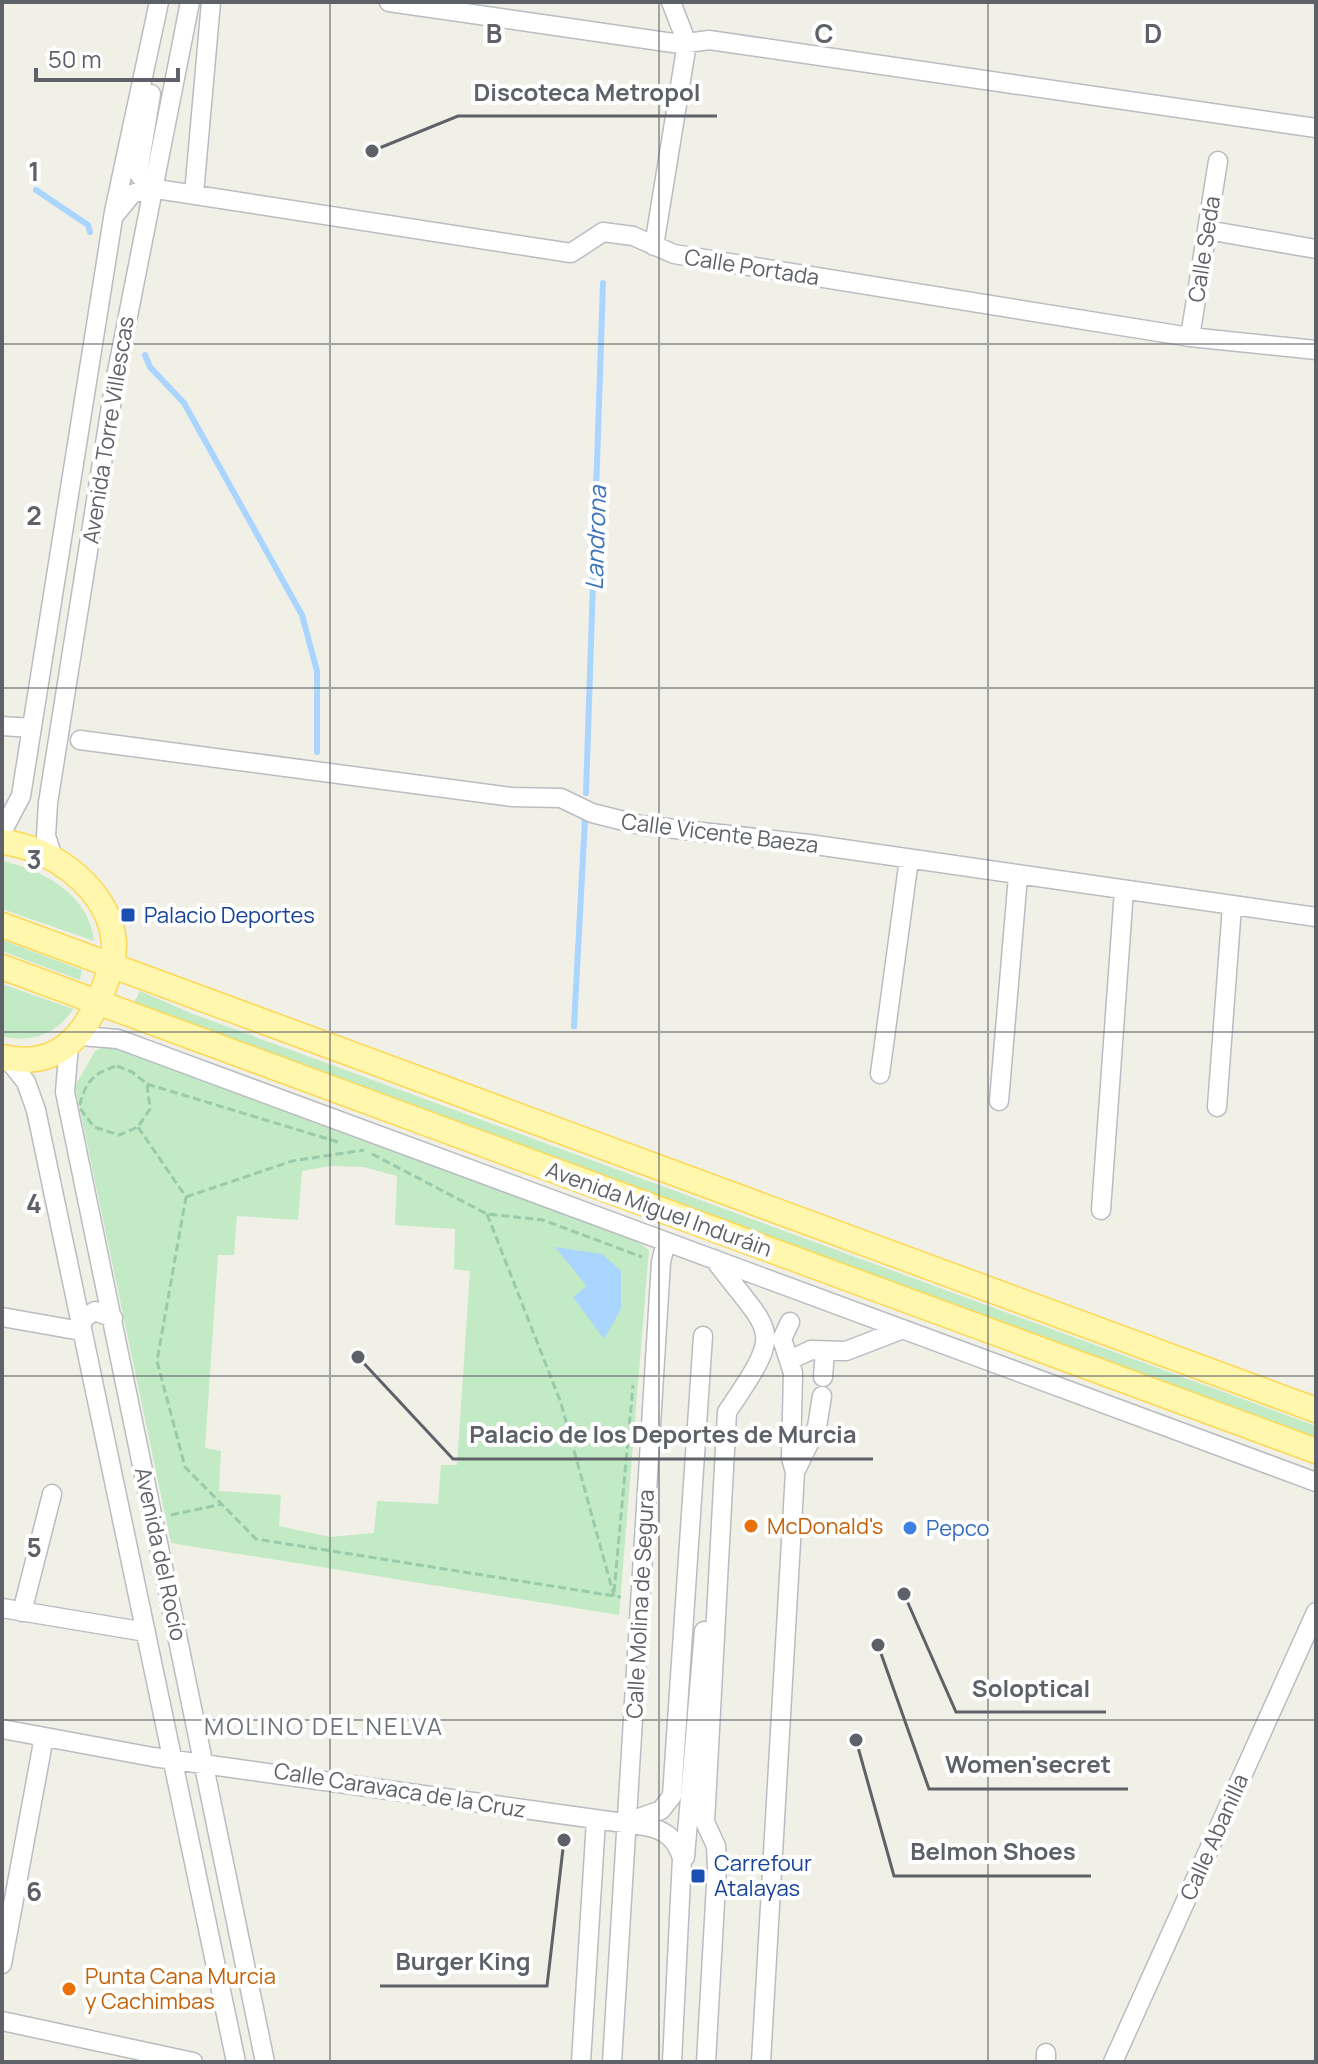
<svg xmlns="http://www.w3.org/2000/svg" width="1318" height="2064" font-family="Manrope,sans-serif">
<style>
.green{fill:#c2eac4;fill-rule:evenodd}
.water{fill:#a9d5ff}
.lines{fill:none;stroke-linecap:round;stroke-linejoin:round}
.stream{stroke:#a9d5ff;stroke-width:6}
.minor-casing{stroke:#b9bcc1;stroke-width:21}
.major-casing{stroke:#fdd855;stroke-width:27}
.path{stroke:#99caaa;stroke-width:3;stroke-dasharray:8 4;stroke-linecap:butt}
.minor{stroke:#fff;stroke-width:18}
.major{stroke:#fff7ae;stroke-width:24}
.grid{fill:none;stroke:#5e6268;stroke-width:2;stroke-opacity:0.55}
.transit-dot{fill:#1a4fb4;stroke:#fff;stroke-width:3}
.food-dot{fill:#e8710a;stroke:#fff;stroke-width:3}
.shop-dot{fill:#3f7fe0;stroke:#fff;stroke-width:3}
.labels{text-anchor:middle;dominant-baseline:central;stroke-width:8;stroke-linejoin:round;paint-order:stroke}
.street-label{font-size:22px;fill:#5e6268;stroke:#fff}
.transit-label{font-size:22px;fill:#164399;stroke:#fff;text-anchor:start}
.food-label{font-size:22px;fill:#c56008;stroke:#fff;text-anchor:start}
.shop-label{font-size:22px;fill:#366cbe;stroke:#fff;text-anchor:start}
.water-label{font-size:24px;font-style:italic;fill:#3b72bb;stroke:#fff}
.neighbourhood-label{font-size:24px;letter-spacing:2px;fill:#6f747a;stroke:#fff}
.grid-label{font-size:26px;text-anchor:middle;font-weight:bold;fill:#5e6268;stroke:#fff;stroke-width:8;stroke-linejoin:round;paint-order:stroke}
.leader{fill:none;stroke:#5e6268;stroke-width:3}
.callout-dot{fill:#5e6268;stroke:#fff;stroke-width:3}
.callout-label{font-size:24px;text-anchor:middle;font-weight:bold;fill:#5e6268;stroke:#fff;stroke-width:8;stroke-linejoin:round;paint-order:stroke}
</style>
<rect width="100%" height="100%" fill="#f1f0e7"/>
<!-- green -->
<path class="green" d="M2,861C43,869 90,896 94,941L2,909Z
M2,940L82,970L80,980L2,951Z
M2,984L73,1009C58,1034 29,1044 2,1036Z
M140,991L193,1014L1316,1426V1439L134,1003Z
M109,1044L631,1237L649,1250L619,1615L171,1543L75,1086L95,1051ZM330,1166L363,1167L397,1176L395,1225L455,1229L454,1269L470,1271L457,1465H441L438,1504L377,1501L374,1533L330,1537L279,1526L281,1495L219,1491L221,1451L205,1448L218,1255H234L237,1216L298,1220L302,1171Z"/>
<!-- water -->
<path class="water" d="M555,1247L602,1254L621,1271V1309L604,1339L573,1297L587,1286Z"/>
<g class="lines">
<!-- stream -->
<path class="stream" d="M36,190L88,225L90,232
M145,355L150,367L184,403L302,615L317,671V752
M586,793L603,283
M574,1026L585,819L582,815"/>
<!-- minor casing -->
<g class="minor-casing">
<path id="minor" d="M389,2L680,44L709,40L1316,128
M150,188L138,173L151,94
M194,194L211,2
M113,217L132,194L150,188L571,253L603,232L633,236L674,254L1190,337L1316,350
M1207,230L1316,249
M654,246L687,43L671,2
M1190,337L1218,161
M2,726L32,728
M80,740L512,797L561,798L592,813L640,825L809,844L1316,917
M2,832L21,796L114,212L159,2
M54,860L46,836L48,803L114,387L190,2
M81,1036L118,1039L1316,1482
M69,1045L65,1092L265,2062
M7,1058L26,1082L36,1110L236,2062
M880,1074L909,859
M999,1101L1018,876
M1217,1107L1232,906
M1101,1210L1124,890
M2,1317L81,1331
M81,1328L84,1318L95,1311L113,1318
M790,1360L811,1350L846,1351L903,1329
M823,1377L825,1351
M795,1472L817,1427L822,1396
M2,1608L146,1632
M22,1612L52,1494
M2,1729L153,1757L645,1826C665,1830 676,1838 682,1858L672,2062
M628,1822L661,1810L672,1796L703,1336
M685,1857L704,1631
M2,1964L44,1737
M2,2021L193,2062
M581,2062L596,1820
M612,2062L661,1262L666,1242
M706,2062L717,1867L716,1846L705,1822L727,1412C786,1325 773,1338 714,1259
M761,2062L795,1472L791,1458L793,1373L782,1339L790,1322
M1046,2062V2053
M1113,2062L1316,1612"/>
</g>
<!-- major casing -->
<g class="major-casing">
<path id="major" d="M2,842C52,847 109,889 114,942C115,959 109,974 103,990C85,1036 57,1070 2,1057
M2,925L1316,1410
M2,967L1316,1451"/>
</g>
<!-- path -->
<path class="path" d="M117,1066L132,1072L147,1084L150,1109L138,1127L119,1135L94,1127L79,1107C86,1082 92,1073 117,1066Z
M147,1084L338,1142
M138,1127L186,1197L157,1361L185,1467L256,1539L621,1597
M372,1154L487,1214L543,1220L642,1257
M186,1197L292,1161L364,1150
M487,1214L561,1403L614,1596
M171,1515L222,1504
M614,1592L633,1385"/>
<!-- minor -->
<use href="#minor" class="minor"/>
<!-- major -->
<use href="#major" class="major"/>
</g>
<!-- grid -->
<path class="grid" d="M330,2V2062M659,2V2062M988,2V2062M2,344H1316M2,688H1316M2,1032H1316M2,1376H1316M2,1720H1316"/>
<!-- markers -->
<g class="transit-dot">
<rect x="120" y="907" width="16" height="16" rx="4"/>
<rect x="690" y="1868" width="16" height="16" rx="4"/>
</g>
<g class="food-dot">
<circle cx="751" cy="1526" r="8"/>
<circle cx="69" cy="1989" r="8"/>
</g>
<circle class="shop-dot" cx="910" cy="1528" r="8"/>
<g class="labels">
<!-- street labels -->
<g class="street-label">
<text transform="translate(1204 249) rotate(-81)">Calle Seda</text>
<text transform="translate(752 267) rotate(9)">Calle Portada</text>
<text transform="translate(108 430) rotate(-81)">Avenida Torre Villescas</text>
<text transform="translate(720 833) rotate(7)">Calle Vicente Baeza</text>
<text transform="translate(659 1209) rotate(20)">Avenida Miguel Induráin</text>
<text transform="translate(161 1554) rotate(78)">Avenida del Rocío</text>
<text transform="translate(640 1604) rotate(-87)">Calle Molina de Segura</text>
<text transform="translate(400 1790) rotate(9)">Calle Caravaca de la Cruz</text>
<text transform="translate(1214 1837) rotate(-66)">Calle Abanilla</text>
</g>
<!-- transit labels -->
<g class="transit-label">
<text x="144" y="915">Palacio Deportes</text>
<text x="714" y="1863">Carrefour<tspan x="714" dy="25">Atalayas</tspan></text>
</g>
<!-- food labels -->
<g class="food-label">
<text x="767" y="1526">McDonald's</text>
<text x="85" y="1976">Punta Cana Murcia<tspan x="85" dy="25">y Cachimbas</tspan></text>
</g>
<!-- shop labels -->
<g class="shop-label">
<text x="926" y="1528">Pepco</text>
</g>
<!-- water labels -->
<g class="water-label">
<text transform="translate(595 538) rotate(-88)">Landrona</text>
</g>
<!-- neighbourhood labels -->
<g class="neighbourhood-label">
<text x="324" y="1725">MOLINO DEL NELVA</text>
</g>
</g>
<g class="grid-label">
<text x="494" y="43">B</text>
<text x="824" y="43">C</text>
<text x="1153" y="43">D</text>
<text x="34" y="181">1</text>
<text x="34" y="525">2</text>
<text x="34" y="869">3</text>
<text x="34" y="1213">4</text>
<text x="34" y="1557">5</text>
<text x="34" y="1901">6</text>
</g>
<!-- callouts -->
<path class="leader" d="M372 151L458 116H717M358 1357L453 1459H873M904 1594L956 1712H1106M878 1645L929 1789H1128M856 1740L894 1876H1091M564 1840L547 1986H380"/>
<g class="callout-dot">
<circle cx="372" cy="151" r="8"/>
<circle cx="358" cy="1357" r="8"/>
<circle cx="904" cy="1594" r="8"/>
<circle cx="878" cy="1645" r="8"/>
<circle cx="856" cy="1740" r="8"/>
<circle cx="564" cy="1840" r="8"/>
</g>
<g class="callout-label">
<text x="587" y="101">Discoteca Metropol</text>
<text x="663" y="1443">Palacio de los Deportes de Murcia</text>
<text x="1031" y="1697">Soloptical</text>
<text x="1028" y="1773">Women'secret</text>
<text x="993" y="1860">Belmon Shoes</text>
<text x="463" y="1970">Burger King</text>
</g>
<!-- border -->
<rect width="1318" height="2064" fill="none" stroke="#5e6268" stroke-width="8"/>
<!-- scale -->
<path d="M36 68v12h142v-12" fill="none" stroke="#5e6268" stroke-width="4"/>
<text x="48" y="68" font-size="24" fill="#5e6268" stroke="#ffffff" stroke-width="6" paint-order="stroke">50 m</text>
</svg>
